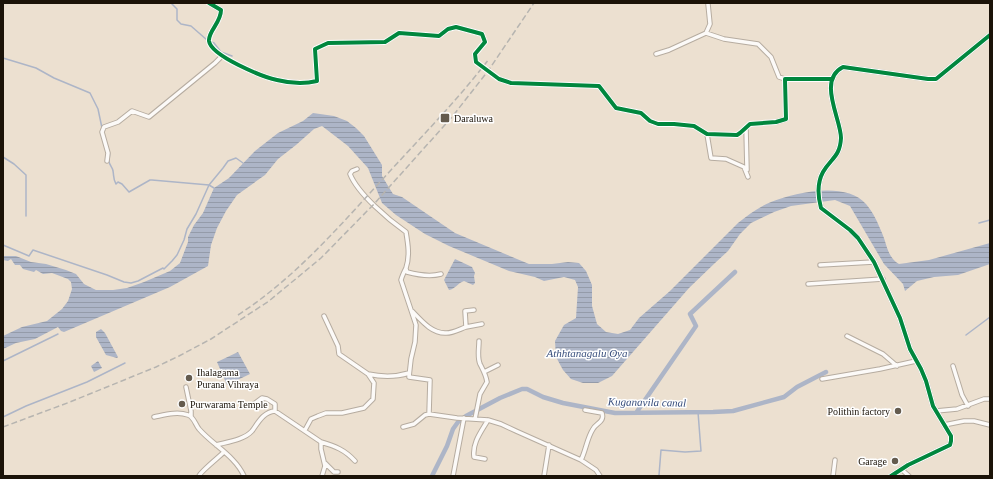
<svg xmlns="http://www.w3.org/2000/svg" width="993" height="479" font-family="'Times New Roman',serif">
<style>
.water{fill:url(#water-rules)}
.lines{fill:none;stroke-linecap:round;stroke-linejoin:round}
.stream{stroke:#adb5c7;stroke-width:1.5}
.canal{stroke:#adb5c7;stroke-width:4.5}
.minor-casing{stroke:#b6aca0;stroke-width:5.5}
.tertiary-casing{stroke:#b6aca0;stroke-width:6}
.minor{stroke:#fcfaf8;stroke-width:3.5}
.tertiary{stroke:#fcfaf8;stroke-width:4}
.rail{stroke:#b6b4b0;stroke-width:1.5;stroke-dasharray:6 3;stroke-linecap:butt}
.minor-bridge-casing{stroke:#b6aca0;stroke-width:5.5;stroke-linecap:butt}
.minor-bridge{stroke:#fcfaf8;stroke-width:3.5}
.cycleway-casing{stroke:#fff;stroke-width:6}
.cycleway{stroke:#00873e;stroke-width:4}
.poi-dot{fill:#645b4e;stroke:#fff;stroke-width:1.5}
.labels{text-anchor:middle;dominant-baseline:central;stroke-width:3;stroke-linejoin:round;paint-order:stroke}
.poi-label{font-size:10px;fill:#1b1308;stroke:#fff;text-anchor:start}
.water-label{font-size:11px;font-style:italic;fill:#394f7d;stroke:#fff}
</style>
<defs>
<pattern id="water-rules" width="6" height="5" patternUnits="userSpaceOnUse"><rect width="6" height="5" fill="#adb5c7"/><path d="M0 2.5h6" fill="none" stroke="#949ba9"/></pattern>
</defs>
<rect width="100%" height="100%" fill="#ece0d0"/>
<!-- water -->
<path class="water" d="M313,113L334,116L347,121L356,128L364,136L382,165V176L393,194L402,197L455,233L529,264H552L568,262L579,263L586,271L592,285V306L597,324L606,332L618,334L630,330L639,318L670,291L738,223C748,215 759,207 771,202C795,192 847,181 866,204C873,212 878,223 882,233C887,244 887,257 899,264L929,260L990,243V264L958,275L934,277L917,281L905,291L903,284L884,264L850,206L835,200L791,206L774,212L751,223L740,234L728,251L715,263L689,288L612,376L598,383H583L571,379L563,370L556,357L555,341L564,325L576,318L578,287L575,280L564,277L544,281L535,277L509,271L449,246L425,234L396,215L382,203L368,168L348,146L322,126L314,129L296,145L278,159L265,175L237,195L226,211L217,228L211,245L208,266L170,287L64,332L61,331L58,327L35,339L16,343L3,349V336L22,327L47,321L62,309L68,301L72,289L71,282L68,279L52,273L43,274L36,270L34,272L23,269L20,265H15L11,259L8,261L3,260V256H16L31,262L46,264L66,270L76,274L84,284L96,290H113L127,288L144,282L170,271L180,263L188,242V237L194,225L203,213L214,188L229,178L255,151L278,133L303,121Z
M455,259L472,267L475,273L474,276L475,283L473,285L464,281C458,283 455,289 449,290L444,280Z
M101,329L105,333L118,357L117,358L106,355L96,337V332Z
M238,352L250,374L227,385L217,362Z
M98,361L102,368L94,372L91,366Z"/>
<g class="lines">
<!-- stream -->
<path class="stream" d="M171,3L177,9V20L181,24L191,26L207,40L214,43L221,52L232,56
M3,58L36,68L54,78L90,93L98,109L102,128
M108,148C111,154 109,156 109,161C109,165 113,168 113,171C114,176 113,179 116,184L118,182L122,184L129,192L150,180H152L209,185L214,188
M3,157L14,164L26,175V216
M979,223L990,220
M3,245L29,256L33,250L107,275L124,282L131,283L138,281L163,268L164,269L172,261L177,255L184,240L187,229L196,214L209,185L223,168L228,161L236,158L243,163
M966,335L990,317
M3,361L58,334
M3,417L26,406L87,382L125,363
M659,475L661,450L685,452L701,451L698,412"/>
<!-- canal -->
<path class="canal" d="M636,413L696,326L690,314C705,300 720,286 735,272
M432,476L447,446L453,429L458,422L466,416L500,398L522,389H527L543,397L563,403L615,413L713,412L733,411L784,397L797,387L826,372"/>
<!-- minor casing -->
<g class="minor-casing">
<path id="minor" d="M706,33L724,39L758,44L771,57L779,77L785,79
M656,54L669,50L706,33L710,24L708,4
M746,128L747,170
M707,134L711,158L726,159L744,167L748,177
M107,161L108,153L102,132L104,127L118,122L132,111L149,117L215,63L222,56
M357,169L352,171L350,174C358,194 389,220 406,232C408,244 410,256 406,268C404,272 402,276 401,280L416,325L415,342L411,359L409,377L430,380L429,414
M820,265L874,262
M406,269L407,272C418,275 430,277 441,274
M808,284L883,279
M412,311C421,320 431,333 445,333C451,334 460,329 466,327L465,311L474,310
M466,327L482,324
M847,336L883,354L897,366
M953,366L962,395L968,406
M484,372L498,365
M368,374C382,377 396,377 409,373
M822,379L880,369L916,361
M186,387L191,411V416
M254,404L262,398L267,399L275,404V411
M936,411L957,409L984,399H990
M154,417C164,415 177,411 188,415C194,417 195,424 199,429C213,445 235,456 244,476
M475,419L480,394L487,382C486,375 483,370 480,364C477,357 479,349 479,341
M944,425L964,421H974L990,425
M403,427L414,424L425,415L429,414L457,418L488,420L501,424L516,431L581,460L596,470L600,476
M305,430L311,419L318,416L326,413H342L364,408L373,399L374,383L368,374L339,354L338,346L324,316
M321,442C335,446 345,450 355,461
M216,445C227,442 244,440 252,431C258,423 263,412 275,411L321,442V449L325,466L322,476
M485,459L474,457C472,443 481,432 488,420
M581,460C586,450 587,438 593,429C596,423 605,422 602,413L585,410
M325,463L334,472H338
M901,469L909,476
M199,476C200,472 219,457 224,452
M453,476L464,418
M544,476L549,445
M833,476L835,460"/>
</g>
<!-- tertiary casing -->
<g class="tertiary-casing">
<path id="tertiary" d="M891,476L908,465L950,445L951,441V436L933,406L926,381L921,369L910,349L900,318L874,262L858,238L850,230L821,208C818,197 817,183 823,172C831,158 840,157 841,138C841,119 817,80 843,67L928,79H936L990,35"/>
</g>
<!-- minor -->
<use href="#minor" class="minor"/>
<!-- tertiary -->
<use href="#tertiary" class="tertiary"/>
<!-- rail -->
<path class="rail" d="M238,315C298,276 343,222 391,170C425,133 459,98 489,59
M3,427L70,402L156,367L179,356L211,339L269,301L321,258L374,204L452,117L488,71L534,3"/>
<!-- minor-bridge casing -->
<g class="minor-bridge-casing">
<path id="minor-bridge" d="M209,3L221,10C221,23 208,31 209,41C211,56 263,77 277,80C289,83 305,84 317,81L315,49L328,43L385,42L399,33L439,36L448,29L456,27L482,34L485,42L475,54L476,62L499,79L511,83L599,86L616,108L641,113L650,121L658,124H674L694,126L707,134L737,135L740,133L750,124L776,122L786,119L785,79H832"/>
</g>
<!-- minor-bridge -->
<use href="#minor-bridge" class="minor-bridge"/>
<!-- cycleway casing -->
<g class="cycleway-casing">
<path id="cycleway" d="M209,3L221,10C221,23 208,31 209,41C211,56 263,77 277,80C289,83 305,84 317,81L315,49L328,43L385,42L399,33L439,36L448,29L456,27L482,34L485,42L475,54L476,62L499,79L511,83L599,86L616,108L641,113L650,121L658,124H674L694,126L707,134L737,135L740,133L750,124L776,122L786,119L785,79H832
M891,476L908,465L950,445L951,441V436L933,406L926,381L921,369L910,349L900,318L874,262L858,238L850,230L821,208C818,197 817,183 823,172C831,158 840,157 841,138C841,119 817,80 843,67L928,79H936L990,35"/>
</g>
<!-- cycleway -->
<use href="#cycleway" class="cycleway"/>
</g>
<!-- markers -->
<g class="poi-dot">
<rect x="440" y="113" width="10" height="10" rx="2"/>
<circle cx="189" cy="378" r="4"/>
<circle cx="182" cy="404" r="4"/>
<circle cx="898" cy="411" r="4"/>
<circle cx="895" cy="461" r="4"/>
</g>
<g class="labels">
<!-- poi labels -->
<g class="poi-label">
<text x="454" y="118">Daraluwa</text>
<text x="197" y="372">Ihalagama<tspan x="197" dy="12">Purana Vihraya</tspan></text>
<text x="190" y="404">Purwarama Temple</text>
<text x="890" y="411" text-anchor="end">Polithin factory</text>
<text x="887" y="461" text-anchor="end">Garage</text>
</g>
<!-- water labels -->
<g class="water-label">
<text x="587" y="353">Athhtanagalu Oya</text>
<text transform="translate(647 402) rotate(1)">Kuganavila canal</text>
</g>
</g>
<!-- border -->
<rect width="993" height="479" fill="none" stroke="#1b1308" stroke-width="8"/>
</svg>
